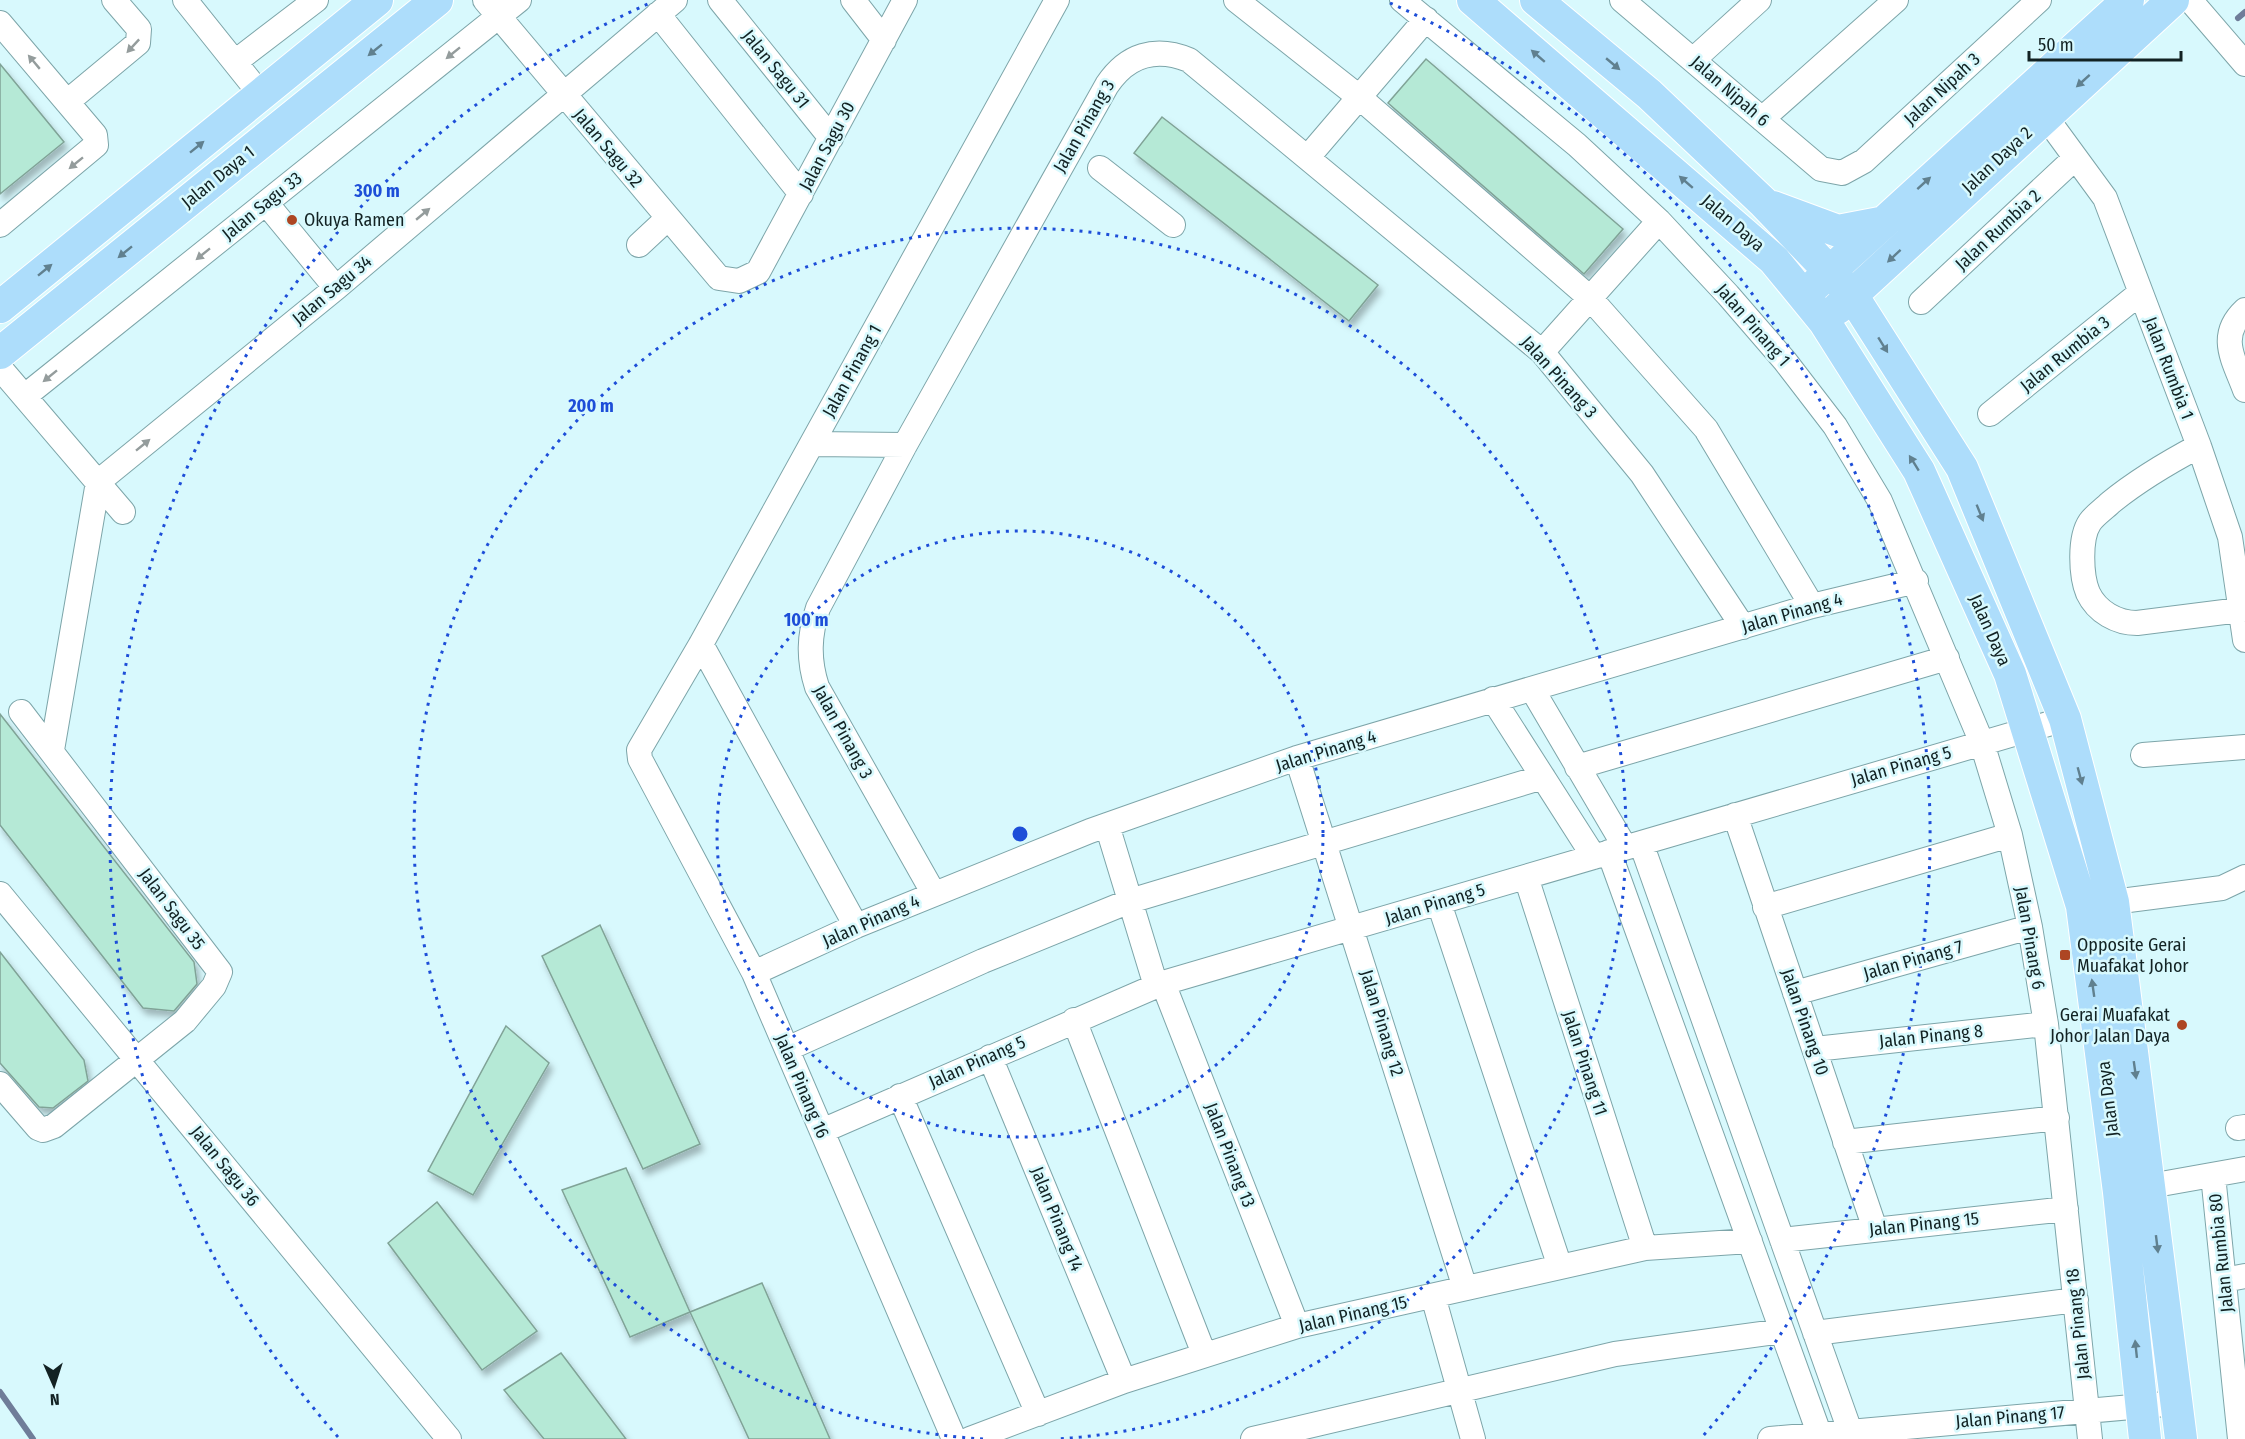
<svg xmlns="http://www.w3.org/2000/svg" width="2245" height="1439" font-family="'Fira Sans Condensed',sans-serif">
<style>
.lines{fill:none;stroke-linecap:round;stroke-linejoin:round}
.stream{stroke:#6f7d99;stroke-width:6}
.building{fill:#b5e9d6;stroke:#80a397;stroke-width:1.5;filter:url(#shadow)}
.minor-casing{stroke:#7da5a9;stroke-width:26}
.major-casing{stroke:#fff;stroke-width:34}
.minor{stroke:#fff;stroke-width:24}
.major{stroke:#adddfb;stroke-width:32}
.oneway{fill:#949c9c}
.oneway2{fill:#60808f}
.ring{fill:none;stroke:#1d4ed8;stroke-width:3;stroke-dasharray:3 6}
.poi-dot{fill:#ad4623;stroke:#d8f9fd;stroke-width:2}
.labels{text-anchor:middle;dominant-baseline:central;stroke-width:5;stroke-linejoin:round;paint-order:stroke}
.street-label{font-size:18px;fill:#122223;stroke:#d8f9fd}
.poi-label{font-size:18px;fill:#122223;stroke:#d8f9fd;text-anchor:start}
.centre{fill:#1d4ed8;stroke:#d8f9fd;stroke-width:3}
.ring-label{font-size:18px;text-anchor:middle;font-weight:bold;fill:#1d4ed8;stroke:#d8f9fd;stroke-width:5;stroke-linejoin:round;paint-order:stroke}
</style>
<defs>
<filter id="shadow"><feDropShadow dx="3.5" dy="6" stdDeviation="3" flood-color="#0004"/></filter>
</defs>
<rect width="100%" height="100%" fill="#d8f9fd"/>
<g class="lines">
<!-- stream -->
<path class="stream" d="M2238,18L2245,12
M0,1392L33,1439"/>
</g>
<!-- building -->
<path class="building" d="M1426,59L1623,229L1584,274L1388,103Z
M0,64L64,142L0,194Z
M1162,117L1378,285L1349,321L1134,153Z
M0,714L194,962L197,984L174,1011L143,1008L0,825Z
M600,925L700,1144L643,1169L542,956Z
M0,952L84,1060L88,1081L53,1108L39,1107L0,1063Z
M506,1026L549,1063L473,1195L428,1171Z
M626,1168L690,1312L630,1337L562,1190Z
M437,1202L537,1331L482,1370L388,1243Z
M762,1283L830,1439H749L690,1312Z
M561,1353L626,1439H544L504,1390Z"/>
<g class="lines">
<!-- minor casing -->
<g class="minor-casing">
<path id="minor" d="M185,0L261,95
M485,0L719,278L739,281L758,272L905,0
M720,0L831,138
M853,0L884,40
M1236,0L1359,97L1590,298L1706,429L1812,606
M1402,0L1577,145L1659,221L1728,295L1785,361L1835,426L1880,501L1982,743L2010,835L2030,927L2046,1024L2090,1439
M1622,0L1821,169L1842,173L1864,161L2039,0
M2190,0L2245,64
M658,14L801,194
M0,23L95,135L96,145L0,225
M1693,60L1759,0
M235,62L316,0
M67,102L138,43L139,29L114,0
M2045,116L2105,198L2199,446L2230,537L2245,640
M1762,119L1896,0
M1308,157L1426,19
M1100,168L1173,225
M266,203L336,288
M639,245L668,218
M1921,302L2074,159
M2245,310C2217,336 2234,360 2245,390
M1542,352L1659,221
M0,368L123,512
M25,396L519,0
M1990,414L2140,293
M812,444L905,445
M2199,446C2167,463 2138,480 2110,503C2104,509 2095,515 2090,522C2079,538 2081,576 2088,593C2097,612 2117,623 2137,623L2240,610
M701,644L856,926
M1532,689L1625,847
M1493,699L1594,857
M52,750L98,482L336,288L675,0
M2143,755L2245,747
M1297,758L1465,1288
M1577,767L1947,658
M1735,815L1875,1229
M1107,825L1156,986
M1641,843L1850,1431
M1609,852L1819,1433
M1526,877L1645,1248
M0,894L449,1439
M934,894L817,687C808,659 809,635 818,608L905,445L1107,85C1127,55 1155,46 1189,60L1542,352L1642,474L1743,627
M2113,902L2222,888L2245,877
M1439,903L1560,1267
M1765,907L2010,835
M754,973L856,926L1090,831L1297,758L1812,606L1916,581
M1163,983L1297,1326
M1795,993L2030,927
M1074,1020L1204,1354
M787,1049L983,961L1130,901L1543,777
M1815,1049L2046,1024
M990,1057L1124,1381
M0,1084L38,1128L43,1130L54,1126L185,1021L214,986L220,972L21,712
M900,1096L1038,1414
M2238,1128L2245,1127
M822,1131L1163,983L2065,719
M1845,1142L2057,1118
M2213,1175L2240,1439
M2133,1189L2245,1169
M1782,1240L2066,1209
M2224,1280L2245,1276
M1433,1296L1473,1439
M1815,1333L2076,1300
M954,1439L754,973L640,759L639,750L701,644L1057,0
M970,1439L1124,1381L1297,1326L1645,1248L1750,1241
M1253,1439L1615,1354L1782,1331
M1770,1439L2177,1403"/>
</g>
<!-- major casing -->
<g class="major-casing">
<path id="major" d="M1473,0L1774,260L1824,321L1919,471L2010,674L2082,906L2119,1192L2145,1439
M1536,0L1649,94L1764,203L1852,295L1962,468L2065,719L2113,902L2181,1439
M1773,207L1838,231L1880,223
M1815,285L2128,0
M0,307L377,0
M1838,308L2173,0
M0,353L437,0"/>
</g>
<!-- minor -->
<use href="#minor" class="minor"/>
<!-- major -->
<use href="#major" class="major"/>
</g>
<!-- one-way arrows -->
<defs><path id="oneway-solid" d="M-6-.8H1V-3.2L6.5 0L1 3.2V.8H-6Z" transform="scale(1.5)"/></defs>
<g class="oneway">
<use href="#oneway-solid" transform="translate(133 46) rotate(133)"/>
<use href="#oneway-solid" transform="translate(453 53) rotate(141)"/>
<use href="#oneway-solid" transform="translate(34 62) rotate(-130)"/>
<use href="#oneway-solid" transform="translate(76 163) rotate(141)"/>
<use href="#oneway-solid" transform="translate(423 214) rotate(-40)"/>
<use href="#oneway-solid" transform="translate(203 254) rotate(141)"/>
<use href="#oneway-solid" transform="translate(50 376) rotate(141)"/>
<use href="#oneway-solid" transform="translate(143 445) rotate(-39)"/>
</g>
<g class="oneway2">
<use href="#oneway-solid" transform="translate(375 50) rotate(141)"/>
<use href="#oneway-solid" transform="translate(1538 56) rotate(-139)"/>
<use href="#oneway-solid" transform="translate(1613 64) rotate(40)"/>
<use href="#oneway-solid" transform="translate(2083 81) rotate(138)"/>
<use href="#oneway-solid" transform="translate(197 147) rotate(-39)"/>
<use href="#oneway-solid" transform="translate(1686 182) rotate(-139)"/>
<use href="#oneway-solid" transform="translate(1924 183) rotate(-42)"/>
<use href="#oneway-solid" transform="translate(125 252) rotate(141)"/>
<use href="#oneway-solid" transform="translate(1894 256) rotate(137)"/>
<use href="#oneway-solid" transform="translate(45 270) rotate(-39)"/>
<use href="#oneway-solid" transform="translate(1883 345) rotate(58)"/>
<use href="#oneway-solid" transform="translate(1914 463) rotate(-122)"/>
<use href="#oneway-solid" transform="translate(1980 513) rotate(68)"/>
<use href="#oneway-solid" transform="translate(2080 776) rotate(75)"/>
<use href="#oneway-solid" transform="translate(2093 988) rotate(-98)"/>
<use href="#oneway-solid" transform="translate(2135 1070) rotate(82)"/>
<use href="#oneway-solid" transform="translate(2157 1244) rotate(83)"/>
<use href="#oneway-solid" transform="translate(2136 1349) rotate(-96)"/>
</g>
<!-- distance rings -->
<g class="ring">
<circle cx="1020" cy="834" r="303"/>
<path d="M983 1439A606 606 0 1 1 1057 1439"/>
<path d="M338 1437A910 910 0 0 1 650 3M1390 3A910 910 0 0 1 1702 1437"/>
</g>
<!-- markers -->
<g class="poi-dot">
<circle cx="292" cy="220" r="6"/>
<rect x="2059" y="949" width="12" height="12" rx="3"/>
<circle cx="2182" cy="1025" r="6"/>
</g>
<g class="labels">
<!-- street labels -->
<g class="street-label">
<text transform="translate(776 69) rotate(51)">Jalan Sagu 31</text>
<text transform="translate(1942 89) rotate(-43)">Jalan Nipah 3</text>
<text transform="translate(1730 91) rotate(41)">Jalan Nipah 6</text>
<text transform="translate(1084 126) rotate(-60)">Jalan Pinang 3</text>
<text transform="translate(827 146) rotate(-62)">Jalan Sagu 30</text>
<text transform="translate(608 148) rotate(50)">Jalan Sagu 32</text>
<text transform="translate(1997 160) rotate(-43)">Jalan Daya 2</text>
<text transform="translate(218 177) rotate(-39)">Jalan Daya 1</text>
<text transform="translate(262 206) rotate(-39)">Jalan Sagu 33</text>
<text transform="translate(1733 223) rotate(41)">Jalan Daya</text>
<text transform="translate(1998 230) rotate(-43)">Jalan Rumbia 2</text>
<text transform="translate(332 290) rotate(-40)">Jalan Sagu 34</text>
<text transform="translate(1753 325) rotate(49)">Jalan Pinang 1</text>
<text transform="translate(2065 354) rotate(-39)">Jalan Rumbia 3</text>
<text transform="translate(2169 368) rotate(69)">Jalan Rumbia 1</text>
<text transform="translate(852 371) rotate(-61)">Jalan Pinang 1</text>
<text transform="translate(1559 377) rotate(48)">Jalan Pinang 3</text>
<text transform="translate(1792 613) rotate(-16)">Jalan Pinang 4</text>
<text transform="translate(1990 630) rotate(66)">Jalan Daya</text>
<text transform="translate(843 732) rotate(61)">Jalan Pinang 3</text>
<text transform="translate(1326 751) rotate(-17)">Jalan Pinang 4</text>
<text transform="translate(1901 766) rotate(-16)">Jalan Pinang 5</text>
<text transform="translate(1435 904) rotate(-17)">Jalan Pinang 5</text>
<text transform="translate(172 909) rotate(53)">Jalan Sagu 35</text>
<text transform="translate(871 921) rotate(-24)">Jalan Pinang 4</text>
<text transform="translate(2030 938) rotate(80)">Jalan Pinang 6</text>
<text transform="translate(1913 960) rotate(-16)">Jalan Pinang 7</text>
<text transform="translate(1805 1022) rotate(71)">Jalan Pinang 10</text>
<text transform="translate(1382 1023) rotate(73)">Jalan Pinang 12</text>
<text transform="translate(1931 1036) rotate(-6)">Jalan Pinang 8</text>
<text transform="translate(977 1062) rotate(-24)">Jalan Pinang 5</text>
<text transform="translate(1585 1063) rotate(72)">Jalan Pinang 11</text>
<text transform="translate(802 1086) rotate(67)">Jalan Pinang 16</text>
<text transform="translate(2108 1099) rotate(-97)">Jalan Daya</text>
<text transform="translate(1230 1155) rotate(69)">Jalan Pinang 13</text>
<text transform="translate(225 1166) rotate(51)">Jalan Sagu 36</text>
<text transform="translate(1057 1219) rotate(68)">Jalan Pinang 14</text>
<text transform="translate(1924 1224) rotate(-6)">Jalan Pinang 15</text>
<text transform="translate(2221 1253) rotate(-96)">Jalan Rumbia 80</text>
<text transform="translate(1353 1314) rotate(-13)">Jalan Pinang 15</text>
<text transform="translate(2078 1324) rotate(-96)">Jalan Pinang 18</text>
<text transform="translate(2010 1417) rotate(-5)">Jalan Pinang 17</text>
</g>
<!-- poi labels -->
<g class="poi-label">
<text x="304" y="220">Okuya Ramen</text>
<text x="2077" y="945">Opposite Gerai<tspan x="2077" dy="21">Muafakat Johor</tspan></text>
<text x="2170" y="1015" text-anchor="end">Gerai Muafakat<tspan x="2170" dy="21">Johor Jalan Daya</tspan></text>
</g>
</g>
<circle cx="1020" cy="834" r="9" class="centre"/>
<g class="ring-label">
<text x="377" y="197">300 m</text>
<text x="591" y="412">200 m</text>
<text x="806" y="626">100 m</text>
</g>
<!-- north arrow -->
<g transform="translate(54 1385) rotate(177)" stroke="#d8f9fd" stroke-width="4.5" paint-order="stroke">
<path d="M0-4.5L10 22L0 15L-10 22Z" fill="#122223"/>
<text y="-9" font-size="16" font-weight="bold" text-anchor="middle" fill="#122223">N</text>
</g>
<!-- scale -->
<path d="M2029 51v9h152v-9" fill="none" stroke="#122223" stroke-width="3"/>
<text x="2038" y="51" font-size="18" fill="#122223" stroke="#d8f9fd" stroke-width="4.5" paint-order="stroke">50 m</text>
</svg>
